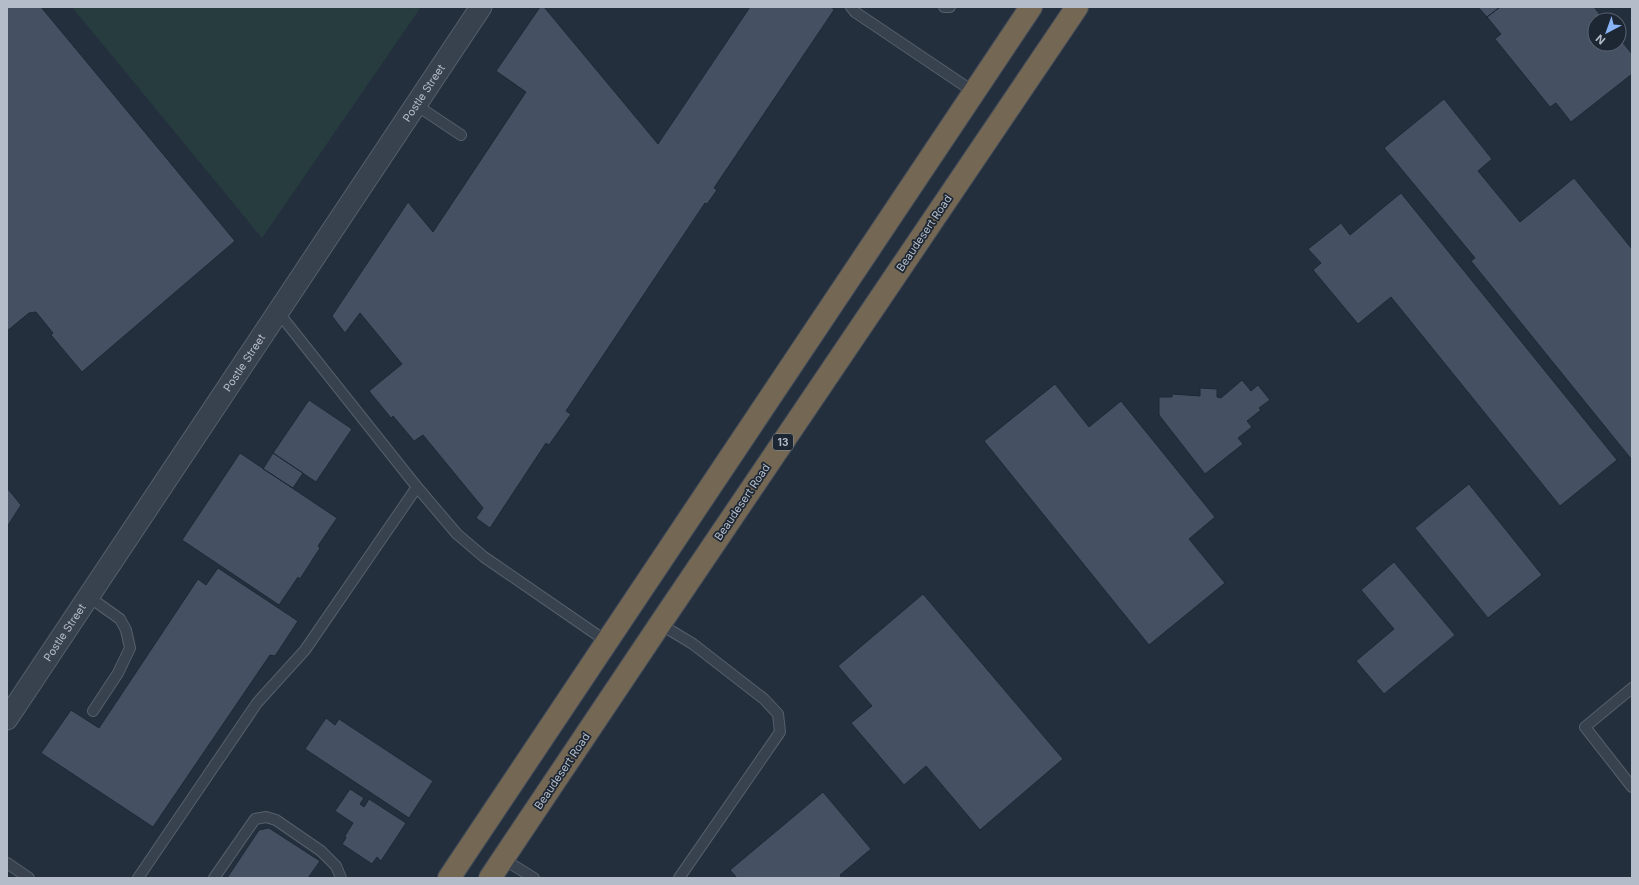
<svg xmlns="http://www.w3.org/2000/svg" width="1639" height="885" font-family="Inter,sans-serif">
<style>
.green{fill:#263c3f}
.building{fill:#455162;stroke:#1f2835}
.lines{fill:none;stroke-linecap:round;stroke-linejoin:round}
.lane-casing{stroke:#565f6c;stroke-width:12}
.street-casing{stroke:#565f6c;stroke-width:23}
.highway-casing{stroke:#434c59;stroke-width:24}
.lane{stroke:#38414e;stroke-width:10}
.street{stroke:#38414e;stroke-width:21}
.highway{stroke:#746855;stroke-width:22}
.labels{text-anchor:middle;dominant-baseline:central;stroke-width:3.5;stroke-linejoin:round;paint-order:stroke}
.shield{fill:#1d2633;stroke:#878f9c;stroke-width:1}
.shield-label{font-size:10px;font-weight:bold;fill:#b4bcc9}
.street-label{font-size:11px;fill:#b4bcc9;stroke:#1d2633}
</style>
<rect width="100%" height="100%" fill="#242f3e"/>
<!-- green -->
<path class="green" d="M72,7H421L262,238Z"/>
<!-- building -->
<path class="building" d="M7,7H41L235,241L82,372L51,335L53,333L36,312L29,313L7,331Z
M540,7H544L658,144L750,7H832L834,10L714,188L717,190L707,204L705,203L566,411L571,414L549,445L546,443L490,528L476,518L483,508L423,435L414,441L393,416L391,418L369,391L402,364L360,313L345,333L332,316L408,202L433,232L526,92L496,71Z
M1478,7H1500L1487,17Z
M1500,7H1594L1604,20H1595V44H1619V38L1632,54V74L1571,122L1556,103L1550,107L1495,39L1501,34L1487,17Z
M1444,99L1492,159L1478,171L1520,222L1574,178L1632,249V460L1471,261L1475,258L1384,148Z
M1401,193L1617,460L1560,506L1391,297L1358,324L1313,270L1321,263L1308,249L1341,223L1350,235Z
M1242,380L1251,391L1258,385L1270,400L1259,408L1261,410L1247,421L1252,427L1238,438L1243,444L1205,474L1159,415V397H1172V394L1200,396V388L1217,389V397L1221,398Z
M1055,384L1089,427L1121,401L1215,517L1189,539L1225,583L1149,645L984,441Z
M309,400L352,429L316,482L273,453Z
M240,453L337,518L318,546L320,548L300,579L298,577L279,605L182,540Z
M273,453L303,473L293,488L263,469Z
M1469,484L1542,575L1488,618L1415,528Z
M7,488L21,505L7,527Z
M1394,562L1455,635L1384,694L1356,661L1394,629L1361,590Z
M218,568L298,621L275,656L270,655L153,827L41,753L71,710L99,728L198,579L206,585Z
M923,594L1063,759L980,830L926,766L904,785L851,723L872,706L838,666Z
M326,718L335,725L339,719L433,781L409,818L305,749Z
M350,789L364,798L360,804L364,807L369,799L406,823L381,861L377,857L372,864L342,844L346,838L345,836L353,823L335,811Z
M823,792L871,849L840,875L842,878H737L730,870Z
M269,828L320,861L308,878H227L259,830Z"/>
<g class="lines">
<!-- lane casing -->
<g class="lane-casing">
<path id="lane" d="M851,7L855,12L974,92
M944,7H950
M416,105L461,135
M278,312L417,487L457,534L484,557L606,641
M89,597L120,619L126,630L130,648L118,673L93,711
M660,624L693,644L764,699L778,714L780,732L679,878
M1632,688L1585,727L1632,787
M503,859L534,878
M7,863L29,878
M138,878L257,703L305,650L417,487
M214,878L255,819L266,817L276,820L321,851L336,866L341,878"/>
</g>
<!-- street casing -->
<g class="street-casing">
<g id="street">
<path id="s1" d="M7,719L481,7"/>
</g>
</g>
<!-- highway casing -->
<g class="highway-casing">
<path id="highway" d="M449,878L1031,7
M490,878L660,624L1077,7"/>
</g>
<!-- lane -->
<use href="#lane" class="lane"/>
<!-- street -->
<use href="#street" class="street"/>
<!-- highway -->
<use href="#highway" class="highway"/>
</g>
<g class="labels">
<!-- shield labels -->
<rect class="shield" x="773" y="434" width="20" height="16" rx="3"/>
<g class="shield-label">
<text x="783" y="442">13</text>
</g>
<!-- street labels -->
<g class="street-label">
<text stroke="none"><textPath href="#s1" startOffset="752">Postle Street</textPath></text>
<text transform="translate(924 233) rotate(-56)">Beaudesert Road</text>
<text stroke="none"><textPath href="#s1" startOffset="428">Postle Street</textPath></text>
<text transform="translate(742 502) rotate(-56)">Beaudesert Road</text>
<text stroke="none"><textPath href="#s1" startOffset="104">Postle Street</textPath></text>
<text transform="translate(562 771) rotate(-56)">Beaudesert Road</text>
</g>
</g>
<!-- border -->
<rect width="1639" height="885" fill="none" stroke="#b4bcc9" stroke-width="16"/>
<!-- north arrow -->
<g transform="translate(1607 32) rotate(221)"><circle r="19" fill="#1d2633" stroke="#59626f"/>
<path d="M0-3L7 15L0 10L-7 15Z" fill="#8ab4f8"/>
<text y="-6" font-size="11" font-weight="bold" text-anchor="middle" fill="#b4bcc9">N</text>
</g>
</svg>
